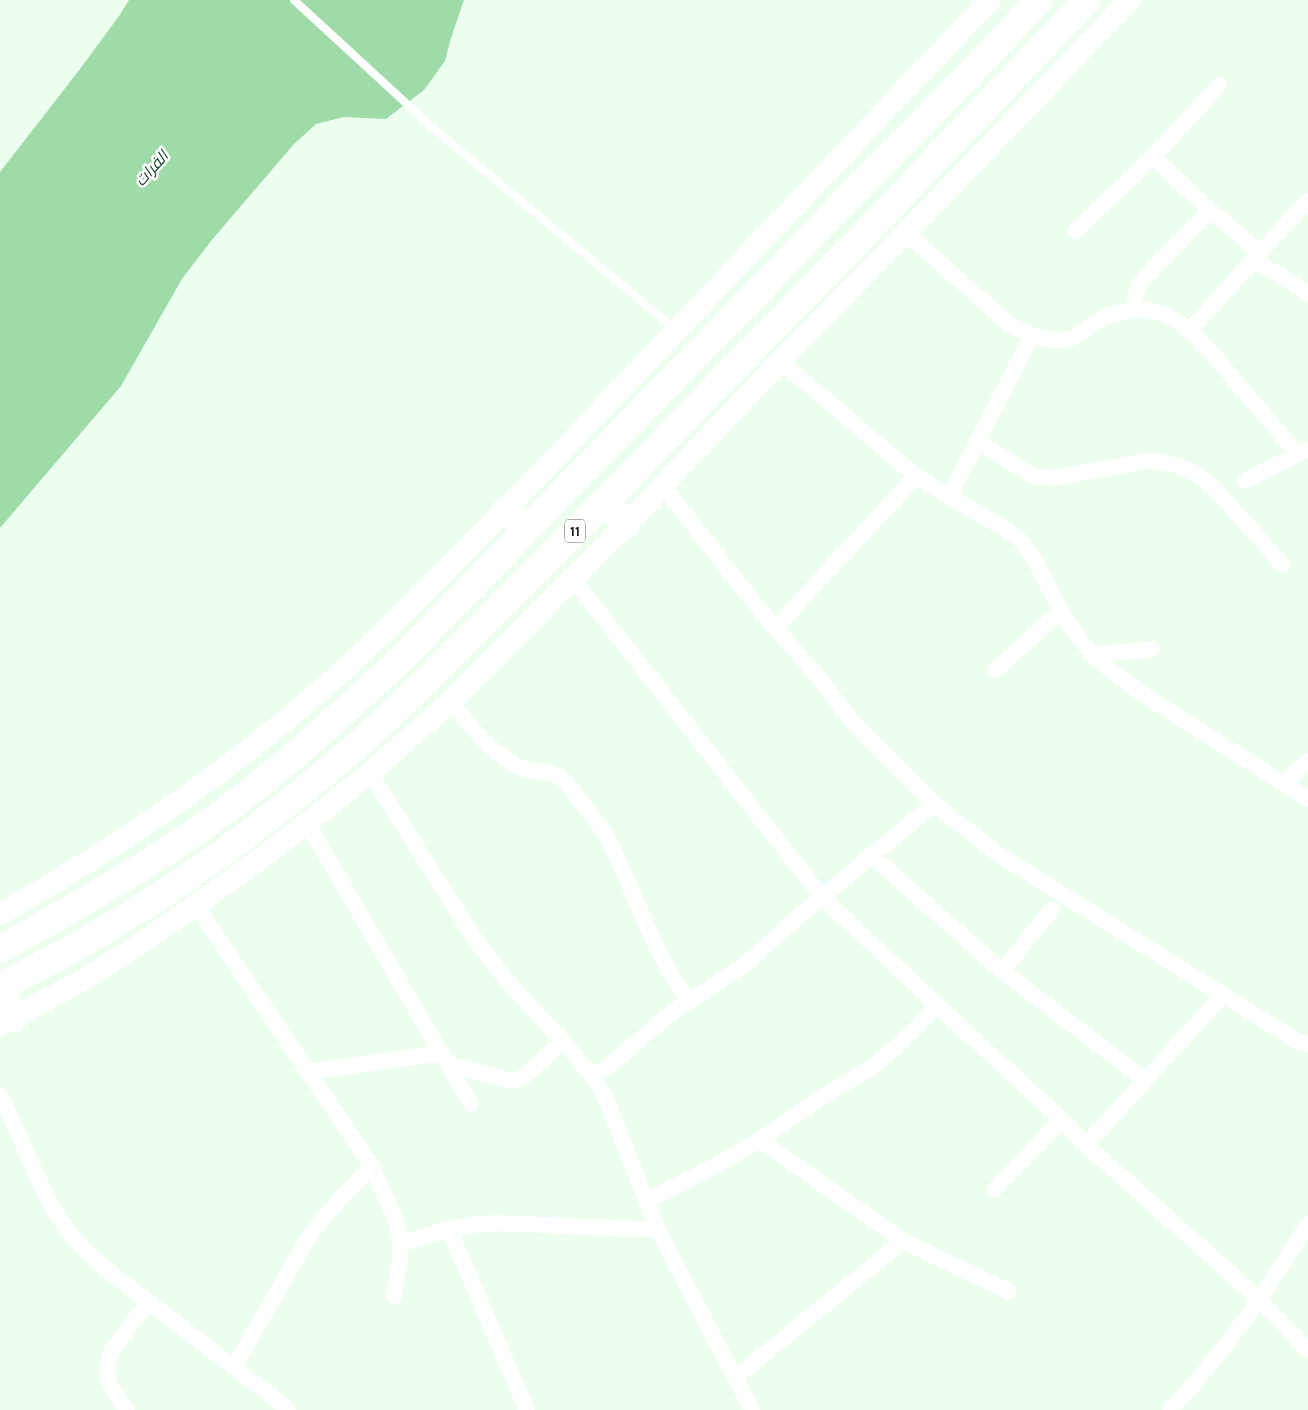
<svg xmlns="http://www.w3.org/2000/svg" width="1308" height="1410" font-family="Karla,Cairo,sans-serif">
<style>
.water{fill:#9fdba9}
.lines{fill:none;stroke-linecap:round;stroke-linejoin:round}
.lane{stroke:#fff;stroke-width:8}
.street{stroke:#fff;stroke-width:16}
.secondary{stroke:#fff;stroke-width:22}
.highway{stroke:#fff;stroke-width:28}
.labels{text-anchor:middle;stroke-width:5;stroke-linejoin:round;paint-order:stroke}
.shield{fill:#fff;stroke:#575f58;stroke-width:1}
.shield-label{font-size:14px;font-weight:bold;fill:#0f1a11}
.water-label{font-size:16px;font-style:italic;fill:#133e1e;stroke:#fff}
</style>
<rect width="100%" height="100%" fill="#ecfeee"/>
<!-- water -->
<path class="water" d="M129,0H464L451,38L445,61L424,90L386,119L344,117L316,124L293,145L211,241L182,279L121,386L0,528V172L80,69L119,16Z"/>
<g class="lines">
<!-- lane -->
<path class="lane" d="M294,0L434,129L675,329"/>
<!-- street -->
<path class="street" d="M1153,157L1210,210L1260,253
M1075,231L1153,157L1219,85
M906,233L1010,325C1026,334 1054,345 1072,338C1081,335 1087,328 1094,323C1112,312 1136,307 1157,312C1186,318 1224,368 1243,390C1262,412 1280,433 1298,454
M1253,260L1288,280L1308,294
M1136,310L1135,296L1140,283L1210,210
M1189,332L1253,260L1308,201
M780,361L916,476L938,490L1002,527L1017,537L1023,543L1033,557L1061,611L1078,637L1093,655L1109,669L1144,695L1308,799
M977,441L1030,474L1038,477L1054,478L1147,461C1176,462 1195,470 1216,490L1282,564
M1245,481L1306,450
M663,486L740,585L775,628L814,672L857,727L921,791L947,814L998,854L1297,1041L1308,1044
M949,497L1032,335
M573,579L822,897L937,1005L1062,1120L1086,1145L1259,1299L1308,1350
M775,628L916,476
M1093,655L1152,649
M995,670L1061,611
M450,702C470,725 491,753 519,767C534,774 552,768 565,781C571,787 576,795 581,802C590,813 601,825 608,839C636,893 652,952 689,1001
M370,773L473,936C488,957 503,977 521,996C550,1029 582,1058 605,1096L658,1230L752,1410
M1283,783L1308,761
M307,823L471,1104
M871,855L1002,971L1145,1080
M196,905L372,1167L395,1218L398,1231L400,1244V1258L394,1296
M1002,971L1052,909
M449,1064L508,1080H517L525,1076L562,1041
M308,1072L442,1053
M593,1077L620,1057L668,1015L738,969L753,958L794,920L935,803
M0,1095C19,1131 32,1170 52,1206C67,1235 91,1257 116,1277L269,1394L288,1410
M760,1140L903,1241L1008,1291
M1086,1145L1223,995
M994,1190L1062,1120
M646,1201L717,1165L760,1140L822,1097L871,1068L897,1046L918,1026L937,1005
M449,1229L527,1410
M400,1244L449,1229L472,1225L496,1223L658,1230
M234,1367L307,1240C325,1213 349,1190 372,1167
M735,1378L903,1241
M127,1410C111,1389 101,1377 112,1350L148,1302
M1170,1410C1194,1385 1216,1358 1237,1330C1263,1296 1285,1260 1308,1224"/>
<!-- secondary -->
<path class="secondary" d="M0,914C120,846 235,768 338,675C375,642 410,606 445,571C509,506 572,441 634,375C753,250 871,125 990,0
M0,1025L76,984L137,946L244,871L307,823L370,773L450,702L627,524L780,361L906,233L1130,0"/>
<!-- highway -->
<path class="highway" d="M604,502L627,524
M506,510L527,529
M0,949C71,910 141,870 207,824C278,774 342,714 405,655L797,251L963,81L1039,0
M0,987L78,946L154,900L227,850L297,796L365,739L429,678L604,502L859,240L1087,0
M0,988L14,1018"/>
</g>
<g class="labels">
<!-- shield labels -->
<rect class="shield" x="565" y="519.5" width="20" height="23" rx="4"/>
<g class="shield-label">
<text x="575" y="536">11</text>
</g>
<!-- water labels -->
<g class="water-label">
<text transform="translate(151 168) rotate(-48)" y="6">الفرات</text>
</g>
</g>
</svg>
